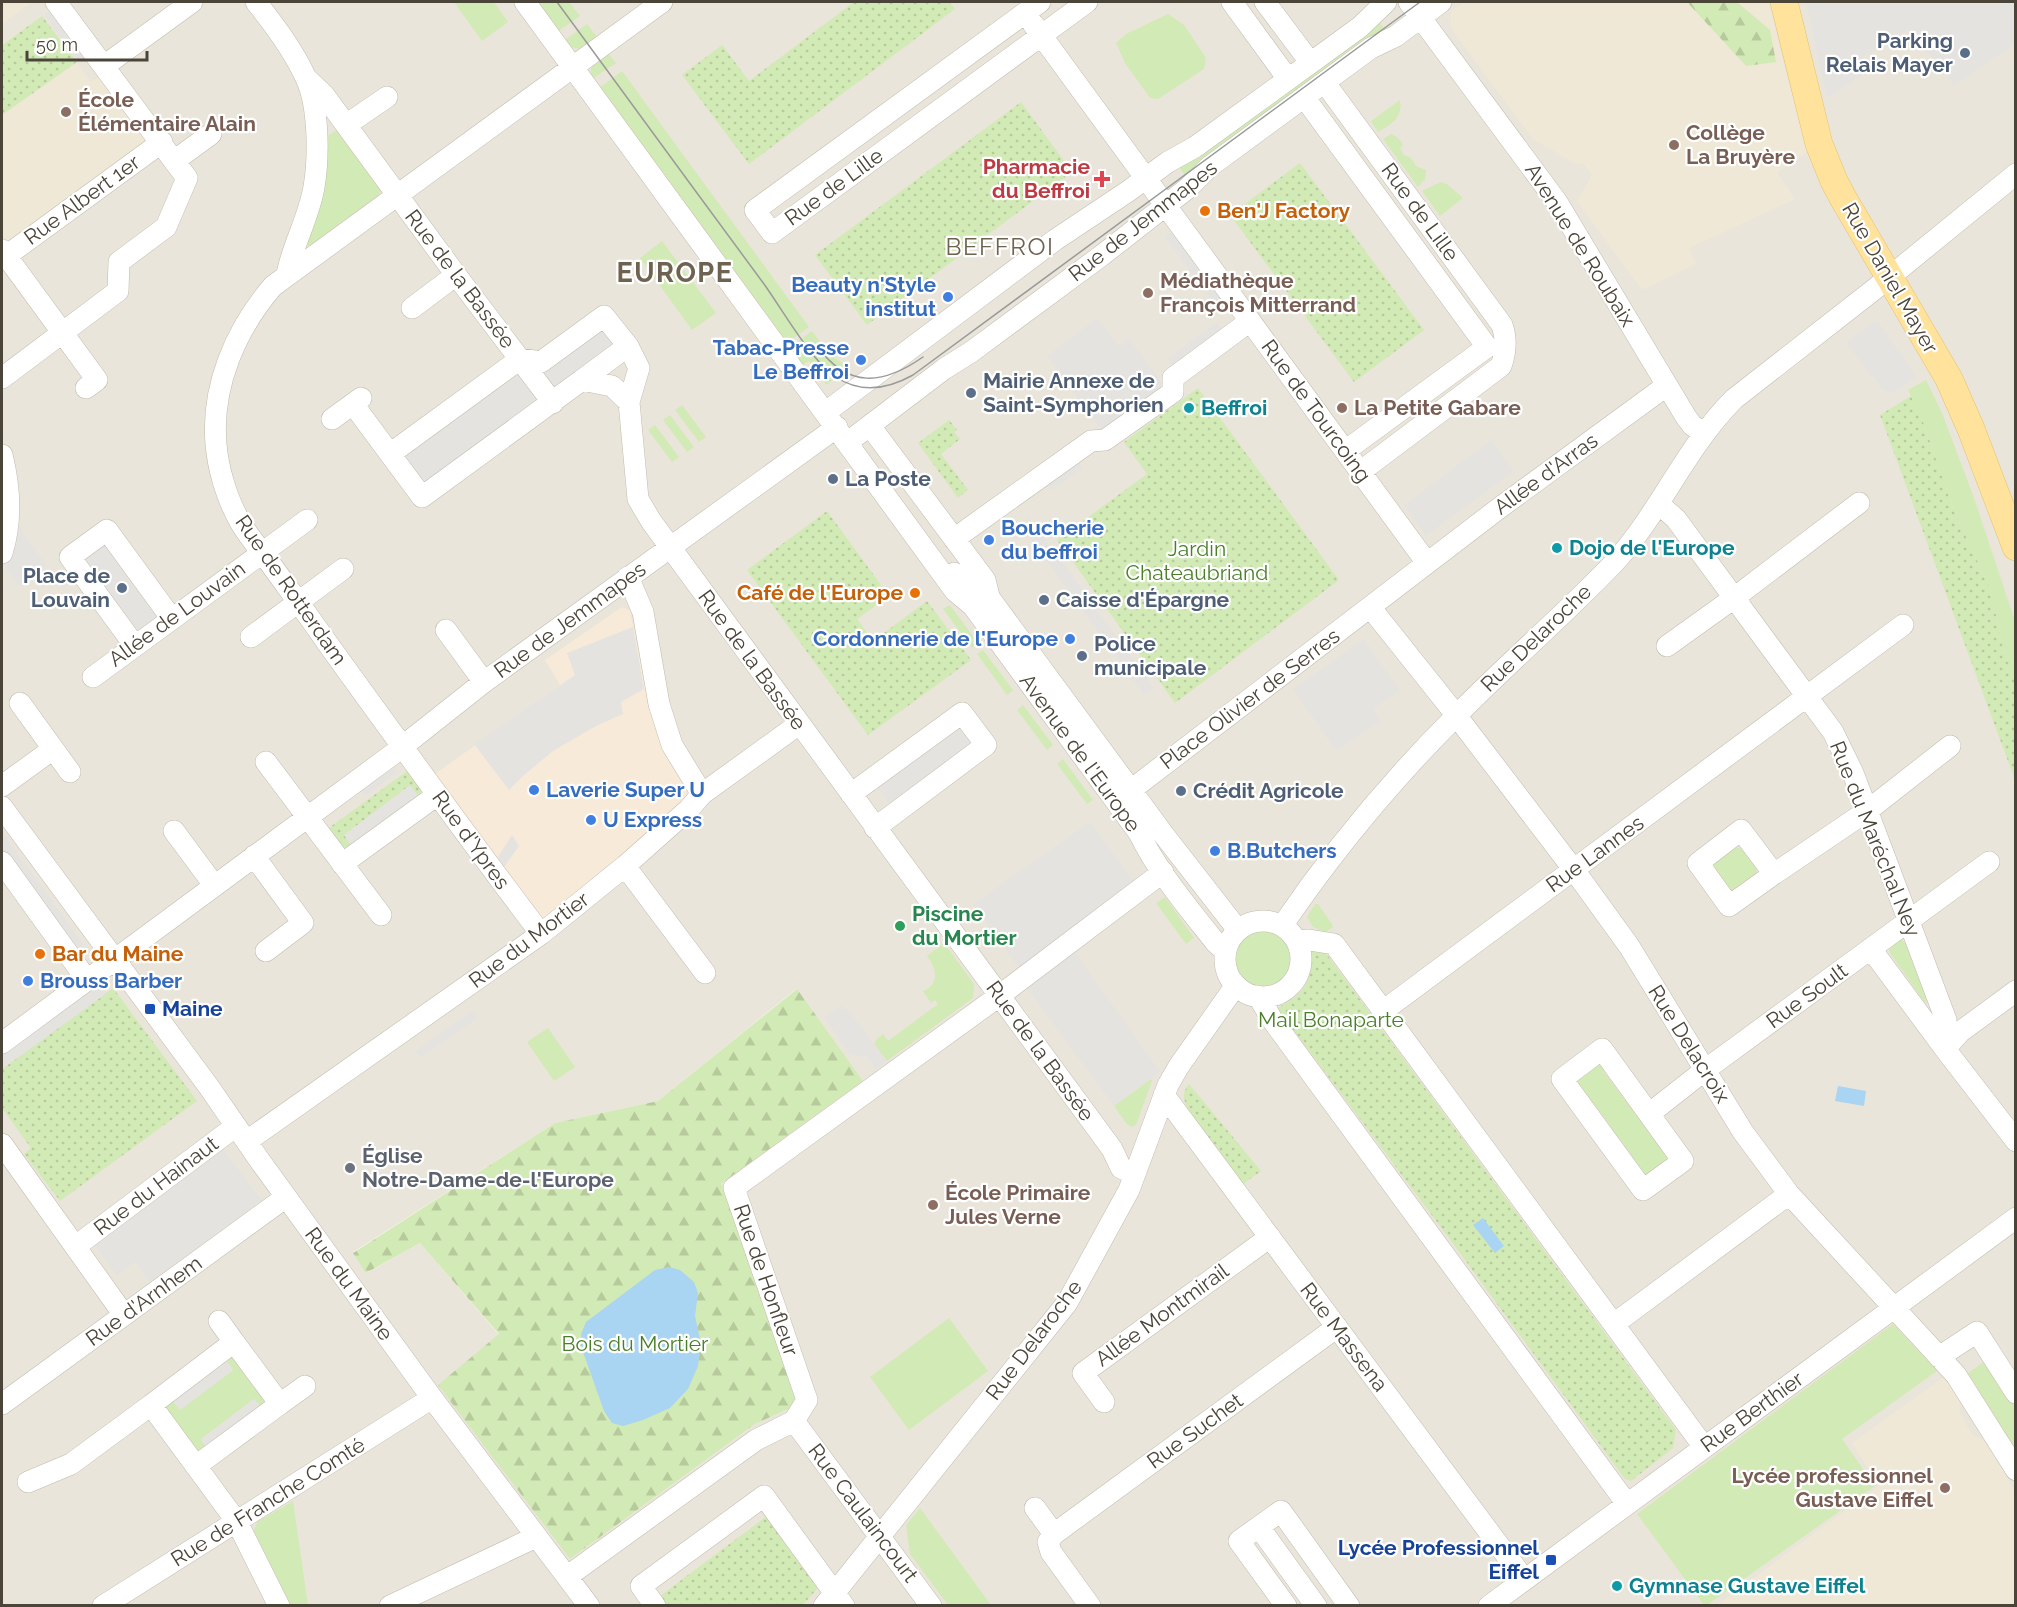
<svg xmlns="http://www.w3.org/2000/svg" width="2017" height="1607" font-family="Raleway,sans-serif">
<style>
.residential{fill:#eae5da;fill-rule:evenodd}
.commercial{fill:#f7ead8}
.education{fill:#efe8d6}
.grass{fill:#d2eab5}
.forest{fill:url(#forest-firs)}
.park{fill:url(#park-dots)}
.parking{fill:#e5e3e0}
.water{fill:#a9d4f2}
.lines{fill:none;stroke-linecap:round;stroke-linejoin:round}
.minor-casing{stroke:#c2bbae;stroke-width:22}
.major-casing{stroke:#e6c16a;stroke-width:28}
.minor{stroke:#fff;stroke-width:21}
.major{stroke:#ffe39c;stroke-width:27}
.tram{stroke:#9a9a9a;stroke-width:1.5}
.service-dot{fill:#5c6f8a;stroke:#fff;stroke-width:2}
.education-dot{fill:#8d6e63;stroke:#fff;stroke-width:2}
.health-dot{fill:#e0444e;stroke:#fff;stroke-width:2}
.food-dot{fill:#e8710a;stroke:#fff;stroke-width:2}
.shop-dot{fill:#3f7fe0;stroke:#fff;stroke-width:2}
.culture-dot{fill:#0f9aa8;stroke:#fff;stroke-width:2}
.leisure-dot{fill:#2e9e5b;stroke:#fff;stroke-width:2}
.transit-dot{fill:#1a4fb4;stroke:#fff;stroke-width:2}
.worship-dot{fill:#6b7280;stroke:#fff;stroke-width:2}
.labels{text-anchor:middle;stroke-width:4.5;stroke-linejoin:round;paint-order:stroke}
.service-label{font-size:21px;font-weight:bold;fill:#4e5e75;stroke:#fff;text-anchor:start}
.education-label{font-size:21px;font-weight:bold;fill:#785e54;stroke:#fff;text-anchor:start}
.health-label{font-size:21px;font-weight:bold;fill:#be3a42;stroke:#fff;text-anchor:end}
.street-label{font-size:21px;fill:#4b4439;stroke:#fff}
.food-label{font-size:21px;font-weight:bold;fill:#c56008;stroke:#fff;text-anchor:start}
.shop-label{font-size:21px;font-weight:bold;fill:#366cbe;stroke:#fff;text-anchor:start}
.culture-label{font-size:21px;font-weight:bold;fill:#0d838f;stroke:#fff;text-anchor:start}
.park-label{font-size:21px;fill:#4a7f2a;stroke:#fff}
.leisure-label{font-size:21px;font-weight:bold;fill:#27864d;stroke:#fff;text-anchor:start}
.transit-label{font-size:21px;font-weight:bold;fill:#164399;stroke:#fff;text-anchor:start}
.worship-label{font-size:21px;font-weight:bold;fill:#5b616d;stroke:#fff;text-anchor:start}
.quarter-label{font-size:24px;letter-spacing:1.5px;fill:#6e6250;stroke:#fff}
.district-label{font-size:27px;font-weight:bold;letter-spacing:1.5px;fill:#6e6250;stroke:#fff}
</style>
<defs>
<pattern id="forest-firs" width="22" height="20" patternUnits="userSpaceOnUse" patternTransform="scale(1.5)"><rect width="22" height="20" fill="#d2eab5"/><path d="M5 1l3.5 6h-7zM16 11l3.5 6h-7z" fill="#b6ca9c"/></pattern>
<pattern id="park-dots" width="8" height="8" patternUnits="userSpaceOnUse" patternTransform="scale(1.5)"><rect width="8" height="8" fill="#d2eab5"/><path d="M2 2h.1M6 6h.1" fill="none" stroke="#b6ca9c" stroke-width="1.8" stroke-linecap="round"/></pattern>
</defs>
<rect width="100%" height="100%" fill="#f6f3ec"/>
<!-- residential -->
<path class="residential" d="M2,2H2015V1605H2ZM796,989L863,1081L721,1184L793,1407L755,1424L570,1559L499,1335L420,1243L367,1273L353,1252L555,1123L658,1101Z"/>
<!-- commercial -->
<path class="commercial" d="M622,607L630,611L653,721L688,783L687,801L562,908L541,921L435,774L560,685L545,660Z"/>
<!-- education -->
<path class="education" d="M2,2H32L2,24Z
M1465,2H1768L1807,152L1777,173L1795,199L1689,248L1696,264L1642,290L1577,201L1592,175L1583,163L1576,164L1532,138L1451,28V11Z
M42,16L91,82L103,75L152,141L7,243L2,235V44Z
M1944,1377L1959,1397L1960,1414L1973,1436L1984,1440L2015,1491V1605L1715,1606L1879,1486L1852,1443Z"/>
<!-- grass -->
<path class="grass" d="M454,2H494L508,22L482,41Z
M535,2H569L580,16L557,32Z
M1168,14L1184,25L1206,58L1204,69L1158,99L1150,98L1125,63L1116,43L1126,34Z
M1374,15L1388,34L1189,181L1176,163Z
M587,24L597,37L580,49L570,47L565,40Z
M607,52L616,63L592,79C587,65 597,60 607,52Z
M622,71L809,327L787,343L599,88Z
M1400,100C1403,118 1392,124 1378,132L1371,121Z
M338,129L381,190L375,202L314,246L307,245L305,237L326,137Z
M1391,134L1397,137L1403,144L1400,148L1404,155L1411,158L1416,166L1426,170L1425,179L1418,187L1383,139Z
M1441,182L1447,184L1463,198L1440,216L1422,191Z
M662,241L716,313L692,330L640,258Z
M812,331L828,353L849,368L826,385L809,361L802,365L790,347Z
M1926,380L1942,413L1974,498L2015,621V677L2005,655L1990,589L1954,511L1922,419L1908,390Z
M682,405L706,437L699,442L675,410Z
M670,415L694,447L687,452L663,420Z
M655,425L679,457L672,462L648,430Z
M950,605L978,643L972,648L943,609Z
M983,650L1013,690L1007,695L977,654Z
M1023,705L1053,745L1047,750L1017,710Z
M1063,759L1093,800L1087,804L1057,764Z
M1736,847L1742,849L1757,868L1756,875L1735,891L1728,890L1714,871V864Z
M1165,897L1194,938L1186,944L1156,903Z
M1315,904H1318L1332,924L1333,927L1325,932L1313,927L1307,917Z
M1235 959a28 28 0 1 1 56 0a28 28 0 1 1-56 0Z
M1899,940H1902L1906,944L1927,1000L1925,1003L1890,953L1889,949Z
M944,943L974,984L973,998L887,1061L874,1044L877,1039L883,1034L888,1041L938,1004L935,1000L931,1003L923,991C940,984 937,969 927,956Z
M548,1028L575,1067L554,1081L527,1042Z
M1598,1063L1605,1064L1608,1069L1604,1072L1625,1100L1629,1097L1657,1136L1654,1139L1666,1156L1672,1155L1647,1179L1628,1159L1632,1156L1619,1138L1614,1140L1605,1127L1609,1124L1575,1079Z
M1151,1079L1152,1081L1136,1125L1131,1127L1126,1123L1114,1106Z
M949,1318L988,1371L909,1430L870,1377Z
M1893,1324L1937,1371L1842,1439L1875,1486L1707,1605H1704L1637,1514Z
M229,1357L237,1359L266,1399V1405L262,1409L254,1399L201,1439L208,1450L196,1453L165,1406L172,1400L180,1410L233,1370L226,1360Z
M1987,1360L2015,1407V1449L1968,1373Z
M293,1501L308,1605H287L253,1534L257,1522Z
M920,1508L991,1605H948L910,1554L906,1525Z"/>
<!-- forest -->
<path class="forest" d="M1687,2H1737L1770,30L1776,62L1746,66Z
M797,989L863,1081L721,1184L729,1195L797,1399L793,1407L755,1424L570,1559L438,1385L499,1334L420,1243L366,1273L353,1253L555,1123L658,1101Z"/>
<!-- park -->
<path class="park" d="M854,2H949L955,9L749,164L682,75L722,45L749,81Z
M42,16L77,62L2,115V45Z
M1021,102L1072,172L867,325L815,255Z
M1300,163L1424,330L1354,382L1230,215Z
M1198,388L1339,580L1175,703L1057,540L1147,474L1124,442Z
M1911,396L1922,419L1954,511L1990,589L2005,655L2015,677V780L1880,415Z
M949,420L957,430L954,432L960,439L941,454L968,490L958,498L918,443Z
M827,511L889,596L857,619L873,641L927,601L971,660L868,735L747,570Z
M410,769L420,785L421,792L418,796L410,786L344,835L351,845L343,848L334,843L326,830Z
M1312,948L1323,949L1676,1430L1673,1448L1631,1481L1625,1479L1454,1245L1280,1012L1275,1011C1280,1005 1285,1004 1291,1000C1310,987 1312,970 1312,948Z
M113,988L197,1101L60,1201L24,1154L31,1148L2,1108V1069Z
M1189,1084L1261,1171L1243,1184L1188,1111C1184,1100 1181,1093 1189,1084Z
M771,1513L822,1583L803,1605L661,1606L656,1599Z"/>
<!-- parking -->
<path class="parking" d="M1806,2H2015V44L1954,85L1908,29L1855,62L1862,76L1827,98Z
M56,11L92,58L78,61L44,14Z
M1174,230L1229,306L1220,312L1165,237Z
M1098,318L1119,346L1129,338L1167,390L1106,436L1047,356Z
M1217,322L1224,332L1175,368L1168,358Z
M1873,322H1878L1917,377L1894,393L1883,390L1846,343Z
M604,330L615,341L612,347L558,387L553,388L544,375L546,371L601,331Z
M518,376L522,379L536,399L535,408L422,485L403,460L405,454L511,377Z
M1491,440L1514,471L1426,536L1404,505Z
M1076,458L1083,468L1051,490L1044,481Z
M1029,517L1154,688L1144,695L1020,524Z
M19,527L47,565L19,586L6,569Z
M105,541L162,619L139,635L83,557Z
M633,627L644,689L621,702L623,714L596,726L553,751L523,776L509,790L474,744L575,675L567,653Z
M1364,639L1400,691L1373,709L1381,721L1336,751L1293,689Z
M956,727L968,730L971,740L969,746L890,805L876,785Z
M394,768L397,773L365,796L361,791Z
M410,785L418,796L351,845L344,835Z
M1090,822L1135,883L1064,936L1160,1072L1114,1106L1025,986L1020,969L973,904Z
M2,832L85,946L76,953L2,851Z
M512,835L519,846L504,867L498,857Z
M97,979L107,993L2,1069V1050Z
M841,1005L844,1010L847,1008L887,1061L876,1069L866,1056L850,1055L824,1017Z
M473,1010L478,1018L420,1058L415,1051Z
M223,1148L262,1200L150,1282L135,1262L117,1276L93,1244Z
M226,1360L233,1370L180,1410L172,1400Z
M254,1399L262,1409L208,1450L201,1440Z"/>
<!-- water -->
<path class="water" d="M1838,1086L1866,1091L1864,1106L1835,1101Z
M1483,1218L1504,1246L1495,1253L1473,1225Z
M669,1267L680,1270L694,1282L698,1293L695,1316L701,1344L698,1366L688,1389L670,1408L643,1420L623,1426L612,1423L604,1411L582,1349L581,1334L586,1322L655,1270Z"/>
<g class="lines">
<!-- minor casing -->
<g class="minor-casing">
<path id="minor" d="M56,2L174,161
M256,2C275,26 293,50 306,78C319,106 319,157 314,187C309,217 293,244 287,274
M525,2L955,591L973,606L1139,833C1157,871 1190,910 1216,943L1226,952
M1040,2L755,210L772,233L1087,2
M1232,2L1288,79
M1265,2L1310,62
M1409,2L1557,202L1686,417L1692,425L1703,433
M1033,24L1427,563
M104,66L192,2
M307,79L324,95L456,275L553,403
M1325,83L1502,325C1507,339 1506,352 1501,366L1360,472
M1304,97L1487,347L1345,451
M346,125L387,97
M2,250L97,380L86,388
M6,256L162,142
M412,308L456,275
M628,346L639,368L629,402
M2,378L118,291L119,262L166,227L187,178L174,161L211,134
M582,380L628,346L604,316L541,362L520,359L390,454L422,497L582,380L612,386L629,402L638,499L651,521L1112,1149L1121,1168L1135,1174
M353,404L390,454
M826,412L1055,240L1127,192L1168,162L1195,147L1360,27L1386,2
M332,419L361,398
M870,426L985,580L990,600
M848,442L944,369L971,352L1101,256L1188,188L1209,167L1371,48L1396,36L1441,2
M2,455C10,487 12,521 2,553
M1659,504L1676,519L1833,732L1853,773L1946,1020L1945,1049L2016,1141
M954,539L1091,441L1105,440L1173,392V378L1250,321
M954,573L991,600L1164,835L1238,930
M628,577L643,612L659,704L672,745L702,794
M1370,607L1449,706L1574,870L1629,946L1743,1132L1789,1194L1956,1375L2016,1470
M446,630L484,682
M251,637L343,569
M135,646L70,557L107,530L172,619
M1667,646L1734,598L1859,503
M93,677L307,520
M20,703L70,772
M266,762L381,915
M2,786L53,749
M1131,790L1498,509L1666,386
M851,794L962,713L986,745L875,828
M2,807L209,1087L260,1161L432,1398L589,1606
M174,831L214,885
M254,856L303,923L266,951
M2,862L87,980
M342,864L437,795
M625,866L705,973
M1774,874L1729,906L1698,863L1741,830L1774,874L1867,811L1950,746
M1225 959a38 38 0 1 1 76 0a38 38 0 1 1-76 0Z
M1282,926C1333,851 1392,780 1456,716C1507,664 1563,616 1613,564C1660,513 1685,448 1734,399L1876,288L2016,174
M541,934C468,838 398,741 328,644C308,615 287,587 267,559C257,546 245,532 238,518C226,496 218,468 216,444C211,386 236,329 273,286L662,2
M1297,941L1309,940L1334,944L1704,1447
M1871,949L1945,1049L1960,1032L2016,991
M1258,996L1273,1021L1627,1504
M1383,1011L1903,625
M2,1043L393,754L484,682L837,427
M1602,1049L1683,1161L1643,1190L1562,1079Z
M1164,1095L1524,1579
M1649,1114L1705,1070L1989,862
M247,1141L541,934L625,866L689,809L702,794L799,724
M2,1144L124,1315
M76,1246L236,1126
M219,1321L234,1342
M1614,1324L1789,1194
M1939,1357L1977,1332L2016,1393
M1104,1402L1083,1373L1270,1237
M2,1404L286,1197
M280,1404L305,1386
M794,1421L931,1606
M196,1466L280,1404L234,1342L151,1405L237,1522L279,1606
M28,1482L71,1464L151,1405
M1035,1508L1054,1534L1048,1542L1051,1552L1090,1606
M1259,1527L1316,1606
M1054,1534L1337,1327
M568,1576L756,1440L794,1421L807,1400L734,1188L999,996L1163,872
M103,1606L432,1398
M390,1606L536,1537
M655,1606L641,1586L764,1496L844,1606
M824,1606L1067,1303L1129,1190L1168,1085L1179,1066L1236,985
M1286,1606L1239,1541L1281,1511L1349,1606
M1489,1606L2016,1218"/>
</g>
<!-- major casing -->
<g class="major-casing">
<path id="major" d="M1784,2L1819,144L1834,181L1843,198L1949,379L1971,429L2016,547"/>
</g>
<!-- minor -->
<use href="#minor" class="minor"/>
<!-- major -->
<use href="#major" class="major"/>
<!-- tram -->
<path class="tram" d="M557,2C625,96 695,190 764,284C782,309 811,361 836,377C861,394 888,389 913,375L1420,2
M817,346C848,389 883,385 923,357"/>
</g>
<!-- markers -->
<g class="service-dot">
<circle cx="1965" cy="53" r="6"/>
<circle cx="971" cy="393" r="6"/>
<circle cx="833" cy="479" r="6"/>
<circle cx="122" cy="588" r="6"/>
<circle cx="1044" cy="600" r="6"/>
<circle cx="1082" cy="656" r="6"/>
<circle cx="1181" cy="791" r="6"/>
</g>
<g class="education-dot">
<circle cx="66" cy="112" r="6"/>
<circle cx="1674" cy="145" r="6"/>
<circle cx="1148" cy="293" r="6"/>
<circle cx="1342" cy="408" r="6"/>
<circle cx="933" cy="1205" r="6"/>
<circle cx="1945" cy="1488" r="6"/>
</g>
<path class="health-dot" d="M1099 170h6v6h6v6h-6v6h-6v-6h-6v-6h6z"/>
<g class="food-dot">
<circle cx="1205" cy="211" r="6"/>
<circle cx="915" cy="593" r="6"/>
<circle cx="40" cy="954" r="6"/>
</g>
<g class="shop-dot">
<circle cx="948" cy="297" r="6"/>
<circle cx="861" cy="360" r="6"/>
<circle cx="989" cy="540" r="6"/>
<circle cx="1070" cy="639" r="6"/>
<circle cx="534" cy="790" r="6"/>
<circle cx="591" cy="820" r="6"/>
<circle cx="1215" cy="851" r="6"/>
<circle cx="28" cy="981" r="6"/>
</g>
<g class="culture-dot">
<circle cx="1189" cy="408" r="6"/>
<circle cx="1557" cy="548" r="6"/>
<circle cx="1617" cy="1586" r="6"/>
</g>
<circle class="leisure-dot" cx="900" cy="926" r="6"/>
<g class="transit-dot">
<rect x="144" y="1003" width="12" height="12" rx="3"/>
<rect x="1545" y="1554" width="12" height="12" rx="3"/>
</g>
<circle class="worship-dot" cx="350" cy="1168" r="6"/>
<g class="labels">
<!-- service labels -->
<g class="service-label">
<text x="1953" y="48" text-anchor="end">Parking<tspan x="1953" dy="24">Relais Mayer</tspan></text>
<text x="983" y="388">Mairie Annexe de<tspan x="983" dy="24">Saint-Symphorien</tspan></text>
<text x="845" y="486">La Poste</text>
<text x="110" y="583" text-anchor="end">Place de<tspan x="110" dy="24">Louvain</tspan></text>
<text x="1056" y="607">Caisse d'Épargne</text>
<text x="1094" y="651">Police<tspan x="1094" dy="24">municipale</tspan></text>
<text x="1193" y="798">Crédit Agricole</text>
</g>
<!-- education labels -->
<g class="education-label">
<text x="78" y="107">École<tspan x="78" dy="24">Élémentaire Alain</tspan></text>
<text x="1686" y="140">Collège<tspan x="1686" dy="24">La Bruyère</tspan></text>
<text x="1160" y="288">Médiathèque<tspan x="1160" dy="24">François Mitterrand</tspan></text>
<text x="1354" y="415">La Petite Gabare</text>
<text x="945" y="1200">École Primaire<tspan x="945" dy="24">Jules Verne</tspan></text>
<text x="1933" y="1483" text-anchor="end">Lycée professionnel<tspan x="1933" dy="24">Gustave Eiffel</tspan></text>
</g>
<!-- health labels -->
<g class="health-label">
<text x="1090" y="174">Pharmacie<tspan x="1090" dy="24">du Beffroi</tspan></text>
</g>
<!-- street labels -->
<g class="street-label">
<text transform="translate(834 187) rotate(-36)" y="7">Rue de Lille</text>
<text transform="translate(82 200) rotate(-36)" y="7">Rue Albert 1er</text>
<text transform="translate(1420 212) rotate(54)" y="7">Rue de Lille</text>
<text transform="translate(1143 221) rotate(-38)" y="7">Rue de Jemmapes</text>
<text transform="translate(1580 245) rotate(58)" y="7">Avenue de Roubaix</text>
<text transform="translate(1890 278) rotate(60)" y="7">Rue Daniel Mayer</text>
<text transform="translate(460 279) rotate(53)" y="7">Rue de la Bassée</text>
<text transform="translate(1316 411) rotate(54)" y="7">Rue de Tourcoing</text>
<text transform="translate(1546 474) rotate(-36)" y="7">Allée d'Arras</text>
<text transform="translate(291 590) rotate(55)" y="7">Rue de Rotterdam</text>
<text transform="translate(177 614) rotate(-36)" y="7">Allée de Louvain</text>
<text transform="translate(570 620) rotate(-36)" y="7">Rue de Jemmapes</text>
<text transform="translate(1536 638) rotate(-44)" y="7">Rue Delaroche</text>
<text transform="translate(752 660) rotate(54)" y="7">Rue de la Bassée</text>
<text transform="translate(1250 699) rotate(-37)" y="7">Place Olivier de Serres</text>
<text transform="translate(1080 753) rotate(54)" y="7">Avenue de l'Europe</text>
<text transform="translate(1875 839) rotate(68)" y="7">Rue du Maréchal Ney</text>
<text transform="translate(471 840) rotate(54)" y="7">Rue d'Ypres</text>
<text transform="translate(1595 854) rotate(-36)" y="7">Rue Lannes</text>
<text transform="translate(529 940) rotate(-37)" y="7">Rue du Mortier</text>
<text transform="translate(1807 996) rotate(-36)" y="7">Rue Soult</text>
<text transform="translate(1689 1044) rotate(58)" y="7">Rue Delacroix</text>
<text transform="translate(1040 1051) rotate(54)" y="7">Rue de la Bassée</text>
<text transform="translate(156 1186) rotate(-37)" y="7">Rue du Hainaut</text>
<text transform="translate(766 1280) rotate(71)" y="7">Rue de Honfleur</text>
<text transform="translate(349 1284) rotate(54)" y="7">Rue du Maine</text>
<text transform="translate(144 1301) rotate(-36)" y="7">Rue d'Arnhem</text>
<text transform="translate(1162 1315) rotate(-36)" y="7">Allée Montmirail</text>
<text transform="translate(1344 1337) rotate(53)" y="7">Rue Massena</text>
<text transform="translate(1034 1340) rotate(-53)" y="7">Rue Delaroche</text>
<text transform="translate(1752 1412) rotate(-36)" y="7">Rue Berthier</text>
<text transform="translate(1195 1431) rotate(-36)" y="7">Rue Suchet</text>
<text transform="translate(268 1502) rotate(-32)" y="7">Rue de Franche Comté</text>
<text transform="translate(863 1513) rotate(53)" y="7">Rue Caulaincourt</text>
</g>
<!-- food labels -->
<g class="food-label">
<text x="1217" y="218">Ben'J Factory</text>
<text x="903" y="600" text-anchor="end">Café de l'Europe</text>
<text x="52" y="961">Bar du Maine</text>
</g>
<!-- shop labels -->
<g class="shop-label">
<text x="936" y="292" text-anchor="end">Beauty n'Style<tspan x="936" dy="24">institut</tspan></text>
<text x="849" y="355" text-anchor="end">Tabac-Presse<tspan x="849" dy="24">Le Beffroi</tspan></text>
<text x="1001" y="535">Boucherie<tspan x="1001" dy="24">du beffroi</tspan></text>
<text x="1058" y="646" text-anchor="end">Cordonnerie de l'Europe</text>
<text x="546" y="797">Laverie Super U</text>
<text x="603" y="827">U Express</text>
<text x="1227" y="858">B.Butchers</text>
<text x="40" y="988">Brouss Barber</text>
</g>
<!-- culture labels -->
<g class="culture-label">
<text x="1201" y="415">Beffroi</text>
<text x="1569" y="555">Dojo de l'Europe</text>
<text x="1629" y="1593">Gymnase Gustave Eiffel</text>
</g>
<!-- park labels -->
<g class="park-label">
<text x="1197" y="556">Jardin<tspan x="1197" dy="24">Chateaubriand</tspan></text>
<text x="1331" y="1027">Mail Bonaparte</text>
<text x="635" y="1351">Bois du Mortier</text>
</g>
<!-- leisure labels -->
<g class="leisure-label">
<text x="912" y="921">Piscine<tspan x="912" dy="24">du Mortier</tspan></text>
</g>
<!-- transit labels -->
<g class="transit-label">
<text x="162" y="1016">Maine</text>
<text x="1539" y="1555" text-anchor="end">Lycée Professionnel<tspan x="1539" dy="24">Eiffel</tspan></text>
</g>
<!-- worship labels -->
<g class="worship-label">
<text x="362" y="1163">Église<tspan x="362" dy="24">Notre-Dame-de-l'Europe</tspan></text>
</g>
<!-- quarter labels -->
<g class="quarter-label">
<text x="1000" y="255">BEFFROI</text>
</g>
<!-- district labels -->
<g class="district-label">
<text x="675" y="282">EUROPE</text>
</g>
</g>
<!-- border -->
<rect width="2017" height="1607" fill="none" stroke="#4b4439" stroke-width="6"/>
<!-- scale -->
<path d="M27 51v9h120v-9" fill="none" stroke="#4b4439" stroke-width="3"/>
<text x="36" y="51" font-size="18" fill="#4b4439" stroke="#ffffff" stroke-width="4.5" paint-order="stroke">50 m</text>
</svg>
